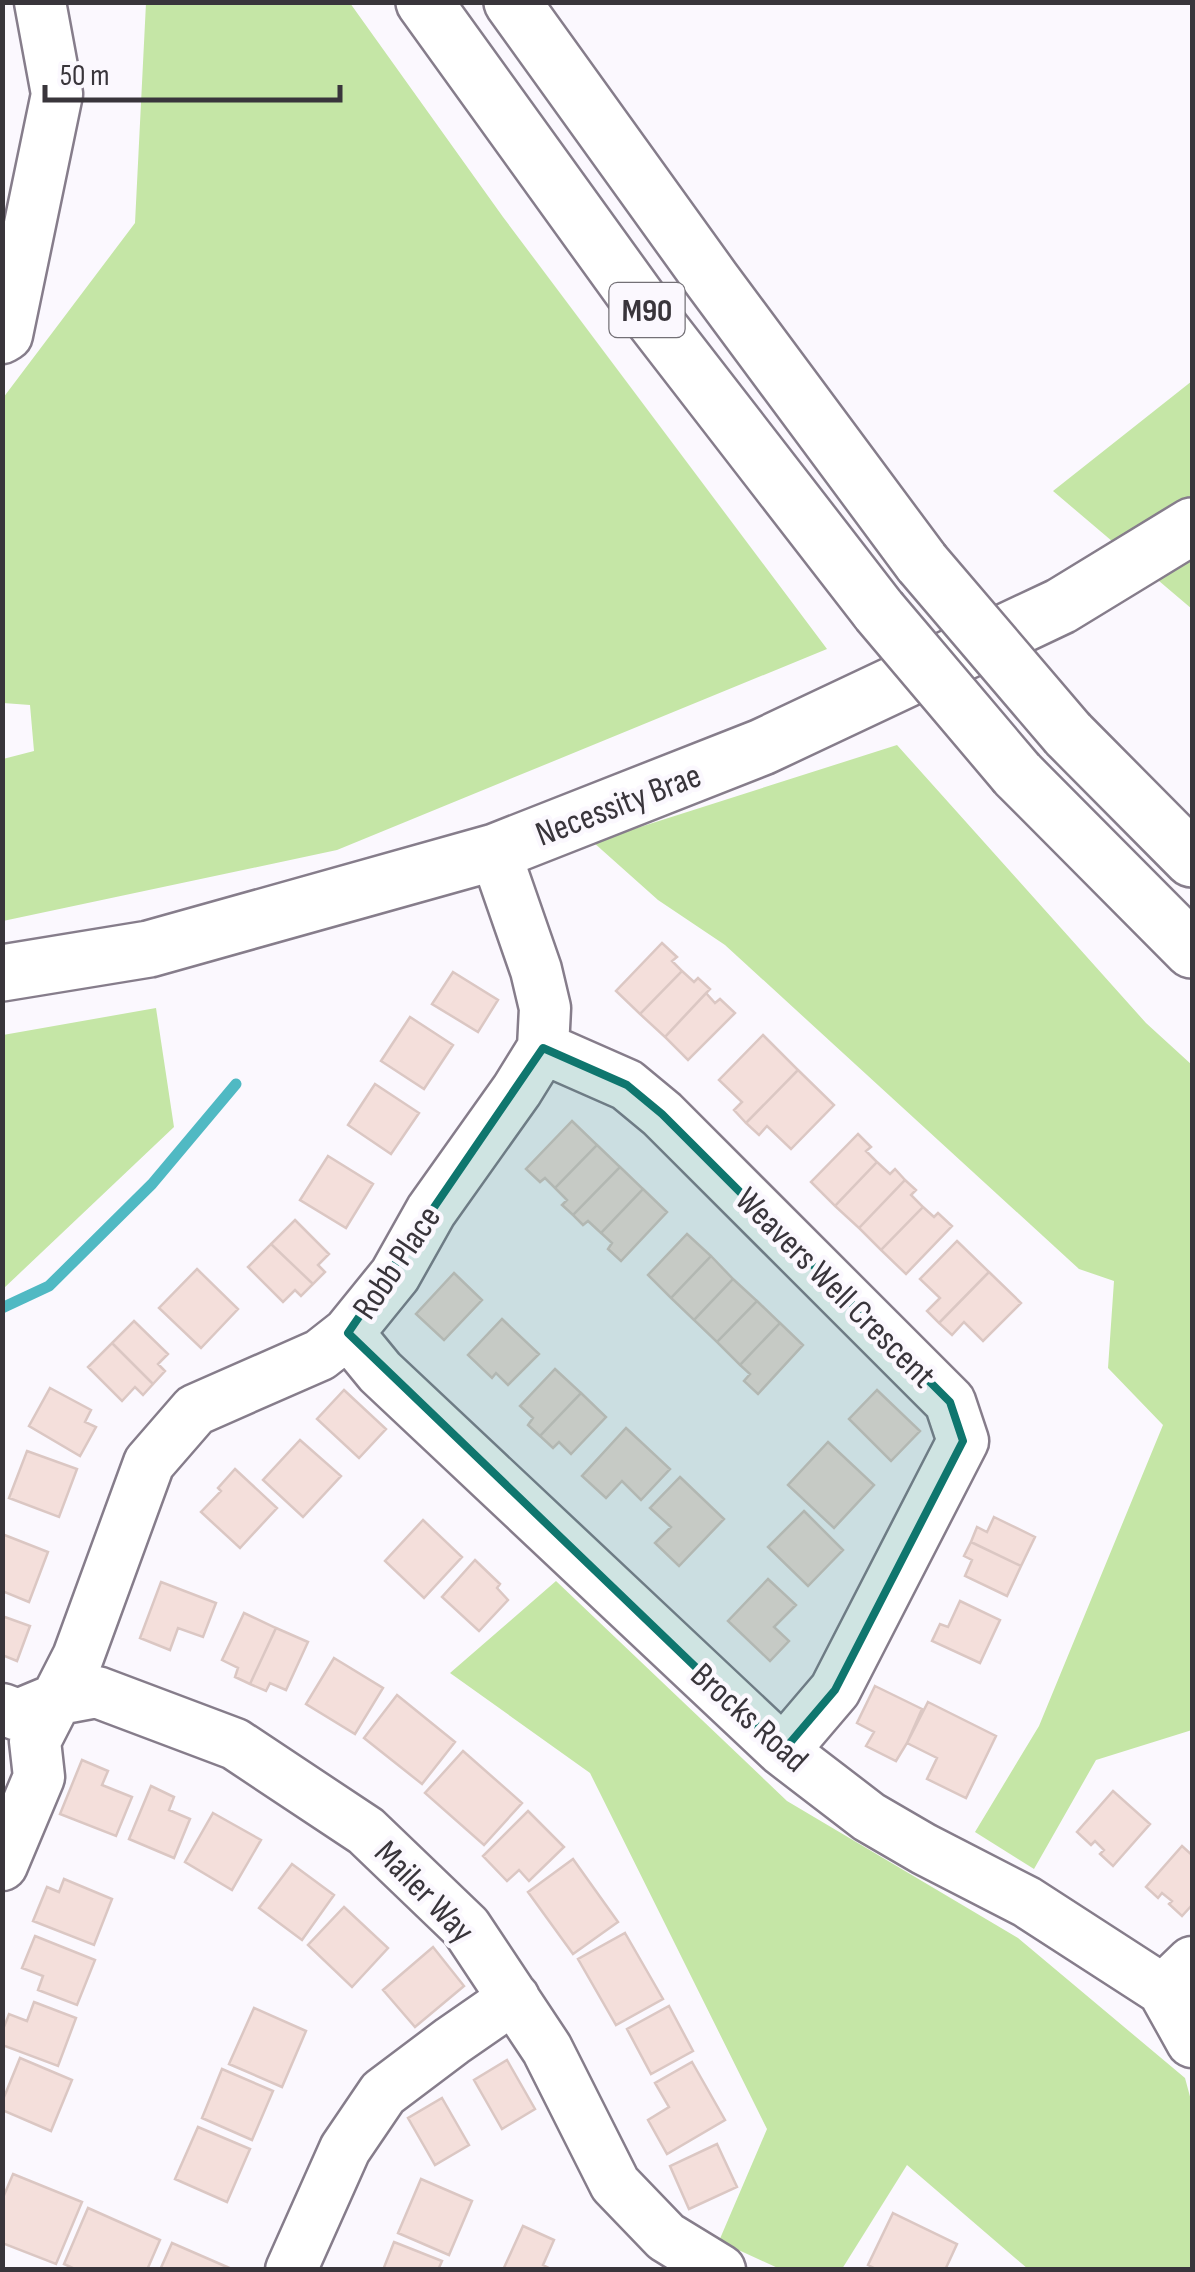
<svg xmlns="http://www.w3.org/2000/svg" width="1195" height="2272" font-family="'Sofia Sans Condensed',sans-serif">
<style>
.green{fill:#c5e6a6}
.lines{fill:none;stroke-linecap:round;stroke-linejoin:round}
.stream{stroke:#50b9c3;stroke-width:11}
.building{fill:#f4dfdb;stroke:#dbc7c3;stroke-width:2.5}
.minor-casing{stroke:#867d8b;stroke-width:55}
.major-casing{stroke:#867d8b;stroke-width:60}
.highway-casing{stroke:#867d8b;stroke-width:60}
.minor{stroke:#fff;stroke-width:50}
.major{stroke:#fff;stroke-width:55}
.highway{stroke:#fff;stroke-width:55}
.highway-bridge-casing{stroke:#867d8b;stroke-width:60;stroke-linecap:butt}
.highway-bridge{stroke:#fff;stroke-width:55}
.marked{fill:#0f766e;fill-opacity:0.2;stroke:#0f766e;stroke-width:8;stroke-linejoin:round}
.labels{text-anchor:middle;stroke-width:9;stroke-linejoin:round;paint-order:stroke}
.shield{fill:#fbf8fe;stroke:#737076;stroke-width:2.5}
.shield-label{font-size:32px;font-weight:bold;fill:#39353b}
.street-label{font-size:35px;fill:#39353b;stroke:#fbf8fe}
</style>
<rect width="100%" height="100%" fill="#fbf8fe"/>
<!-- green -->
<path class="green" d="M146,3H350L503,217L827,649L337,850L3,921V759L34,751L30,705L3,703V398L135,223Z
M1192,381V609L1053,491Z
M897,745L1146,1023L1192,1065V1730L1096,1760L1034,1869L975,1832L1039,1726L1163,1425L1108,1368L1114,1281L1079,1269L725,945L658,900L593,842Z
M156,1008L174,1127L3,1289V1035Z
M556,1581L787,1801L1018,1938L1185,2078L1192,2104V2269H1028L907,2165L842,2269H780L719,2241L767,2129L590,1773L450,1673Z"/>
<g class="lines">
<!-- stream -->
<path class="stream" d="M2,1308L49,1286L152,1184L236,1084"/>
</g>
<!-- building -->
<path class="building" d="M662,943L677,957L672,961L682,971L640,1014L616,991Z
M682,971L694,982L698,978L710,989L665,1037L640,1014Z
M453,972L498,1000L478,1032L432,1004Z
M706,993L715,1003L720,999L735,1013L688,1060L665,1037Z
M410,1017L453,1045L424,1089L381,1061Z
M763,1035L798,1070L746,1123L734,1110L742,1102L719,1080Z
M798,1070L834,1105L791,1149L767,1126L759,1135L746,1123Z
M375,1084L419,1113L391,1154L348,1125Z
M572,1121L597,1145L555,1188L545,1178L540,1182L526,1169Z
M858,1134L871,1147L866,1151L877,1162L835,1206L811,1182Z
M597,1145L620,1167L573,1215L562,1205L567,1200L555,1188Z
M328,1156L373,1184L346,1228L300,1200Z
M877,1162L890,1174L895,1169L905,1180L859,1228L835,1206Z
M620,1167L643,1189L601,1233L588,1221L583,1225L573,1215Z
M905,1180L916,1190L911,1195L923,1207L881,1250L859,1228Z
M643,1189L667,1212L621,1261L608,1249L612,1243L601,1233Z
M923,1207L934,1217L938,1213L952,1226L906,1274L881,1250Z
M295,1220L329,1254L318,1265L325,1272L313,1284L271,1244Z
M687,1234L711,1256L671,1298L648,1275Z
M957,1241L989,1272L939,1323L927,1311L940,1298L920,1279Z
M271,1244L313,1284L301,1296L295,1290L283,1302L248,1267Z
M711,1256L733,1279L694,1320L671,1298Z
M197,1269L238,1309L201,1348L159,1308Z
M989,1272L1021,1303L983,1341L964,1322L952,1335L939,1323Z
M454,1273L482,1300L444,1340L416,1314Z
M733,1279L757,1301L717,1342L694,1320Z
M757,1301L780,1323L740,1365L717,1342Z
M502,1319L539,1354L508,1385L496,1373L492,1378L468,1355Z
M134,1321L168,1354L158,1364L165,1371L153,1384L112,1343Z
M780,1323L803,1345L758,1394L744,1381L750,1374L740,1365Z
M112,1343L153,1384L143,1395L135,1387L122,1401L88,1367Z
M555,1369L581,1393L540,1436L528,1425L533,1418L520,1406Z
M50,1388L91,1410L85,1422L96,1427L80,1456L29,1426Z
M344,1390L386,1429L359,1458L317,1419Z
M877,1390L920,1431L891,1461L849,1419Z
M581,1393L606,1417L571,1454L559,1442L553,1448L540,1436Z
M626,1428L670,1469L641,1500L622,1481L606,1498L582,1476Z
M300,1440L341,1476L303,1517L263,1480Z
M828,1442L874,1485L834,1528L788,1485Z
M27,1451L77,1469L59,1517L9,1498Z
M235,1469L277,1508L240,1548L201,1512L221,1491L218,1488Z
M680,1477L724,1519L679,1566L655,1543L671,1527L650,1508Z
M804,1511L843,1550L808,1586L768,1547Z
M994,1517L1035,1537L1021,1566L971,1542L977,1527L987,1532Z
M423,1520L462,1557L424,1598L385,1561Z
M2,1534L48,1552L29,1602L2,1591Z
M971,1542L1021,1566L1007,1596L965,1576L972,1560L964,1556Z
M475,1560L500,1584L497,1588L508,1600L479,1631L442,1597Z
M768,1579L796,1605L774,1627L789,1641L770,1661L728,1621Z
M161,1582L216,1603L203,1637L178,1628L170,1650L140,1638Z
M960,1601L1000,1620L980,1663L932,1641L940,1624L948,1627Z
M244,1613L276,1628L250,1684L235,1677L238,1668L222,1660Z
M2,1616L30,1626L17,1661L2,1655Z
M276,1628L308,1642L286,1690L270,1683L266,1691L250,1684Z
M334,1658L383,1688L355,1734L306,1704Z
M875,1686L922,1709L907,1743L896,1761L866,1746L874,1732L857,1723Z
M397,1695L455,1742L422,1784L364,1738Z
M928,1702L996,1736L966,1798L927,1779L937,1758L907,1743Z
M463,1751L522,1803L484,1845L425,1793Z
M82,1760L108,1771L102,1785L132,1797L116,1836L60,1814Z
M151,1786L174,1797L169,1810L190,1819L174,1858L129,1839Z
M1113,1791L1150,1824L1113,1866L1100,1854L1104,1850L1095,1841L1091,1845L1077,1832Z
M528,1811L564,1847L529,1881L519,1870L507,1881L483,1856Z
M213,1813L261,1840L232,1890L185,1862Z
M1182,1846L1192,1855V1905L1182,1916L1169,1904L1172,1901L1162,1893L1158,1898L1146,1887Z
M573,1859L618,1922L573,1954L528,1892Z
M292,1864L334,1895L302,1940L259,1908Z
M64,1879L112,1899L94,1945L33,1921L47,1887L59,1892Z
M344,1907L388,1948L352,1987L308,1945Z
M625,1933L663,1999L616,2025L578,1959Z
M35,1936L95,1960L77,2005L38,1990L43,1976L22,1968Z
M433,1947L464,1986L415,2027L383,1990Z
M34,2002L76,2018L58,2066L2,2045V2032L9,2014L27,2021Z
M669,2006L693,2051L651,2074L627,2029Z
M254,2008L306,2031L282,2087L229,2064Z
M20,2058L72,2080L51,2131L2,2110V2102Z
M507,2060L535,2109L502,2129L474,2080Z
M692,2062L725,2120L667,2154L648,2120L669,2107L655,2083Z
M222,2069L273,2091L252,2140L202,2118Z
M442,2098L469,2145L435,2165L408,2118Z
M198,2127L250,2149L227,2202L175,2179Z
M717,2144L737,2187L689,2209L670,2166Z
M13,2174L82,2202L56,2264L2,2243V2200Z
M421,2179L472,2201L449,2255L398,2233Z
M88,2208L160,2240L147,2270H77L64,2264Z
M893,2213L957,2244L945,2270H878L868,2265Z
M523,2226L554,2240L543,2265L553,2270H503Z
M394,2242L442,2261L438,2270H383Z
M172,2243L234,2270H160Z"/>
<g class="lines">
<!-- minor casing -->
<g class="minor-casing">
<path id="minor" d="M2,338L7,335L57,94L40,2
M543,1048L627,1085L662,1114L950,1402L963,1441L835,1690L783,1751
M348,1333L380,1372L783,1751L869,1817L924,1849L1027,1902L1163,1990L1192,2042
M2,1709L18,1715L54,1700L97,1692L235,1744L366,1831L466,1927L547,2049L615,2184L666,2237L720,2270
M2,1865L39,1777L35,1741L78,1657L149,1463L195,1410L320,1355L348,1333L395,1275L431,1211L517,1090L543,1048L545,1008L536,970L495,852
M1163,1990L1192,1962
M291,2270L345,2149L383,2093L452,2041L514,1998"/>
</g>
<!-- major casing -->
<g class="major-casing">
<path id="major" d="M2,973L149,949L495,852L762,747L1061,606L1192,526"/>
</g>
<!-- highway casing -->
<g class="highway-casing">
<path id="highway" d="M424,2L649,314L879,611
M512,2L712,280L922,563
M1068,734L1192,859
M1017,774L1192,950"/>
</g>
<!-- minor -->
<use href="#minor" class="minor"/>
<!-- major -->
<use href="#major" class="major"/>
<!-- highway -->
<use href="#highway" class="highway"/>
<!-- highway-bridge casing -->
<g class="highway-bridge-casing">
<path id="highway-bridge" d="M922,563L1068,734
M879,611L1017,774"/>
</g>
<!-- highway-bridge -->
<use href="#highway-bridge" class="highway-bridge"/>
</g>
<!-- marked area -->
<path class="marked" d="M543,1048L627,1085L662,1114L950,1402L963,1441L835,1690L783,1751L348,1333Z"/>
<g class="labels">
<!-- shield labels -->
<rect class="shield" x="609.5" y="283" width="75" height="54" rx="8"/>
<g class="shield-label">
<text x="647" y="321">M90</text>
</g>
<!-- street labels -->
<g class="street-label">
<text transform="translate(618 804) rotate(-21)" y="12">Necessity Brae</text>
<text transform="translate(396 1262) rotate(-56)" y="12">Robb Place</text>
<text transform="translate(836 1287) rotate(45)" y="12">Weavers Well Crescent</text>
<text transform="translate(750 1717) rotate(42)" y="12">Brocks Road</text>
<text transform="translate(425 1891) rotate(46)" y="12">Mailer Way</text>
</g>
</g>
<!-- border -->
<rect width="1195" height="2272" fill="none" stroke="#39353b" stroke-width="10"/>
<!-- scale -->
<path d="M45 85v15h295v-15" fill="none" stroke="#39353b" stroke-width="5"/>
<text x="60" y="85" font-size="30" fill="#39353b" stroke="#fbf8fe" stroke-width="8" paint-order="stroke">50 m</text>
</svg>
